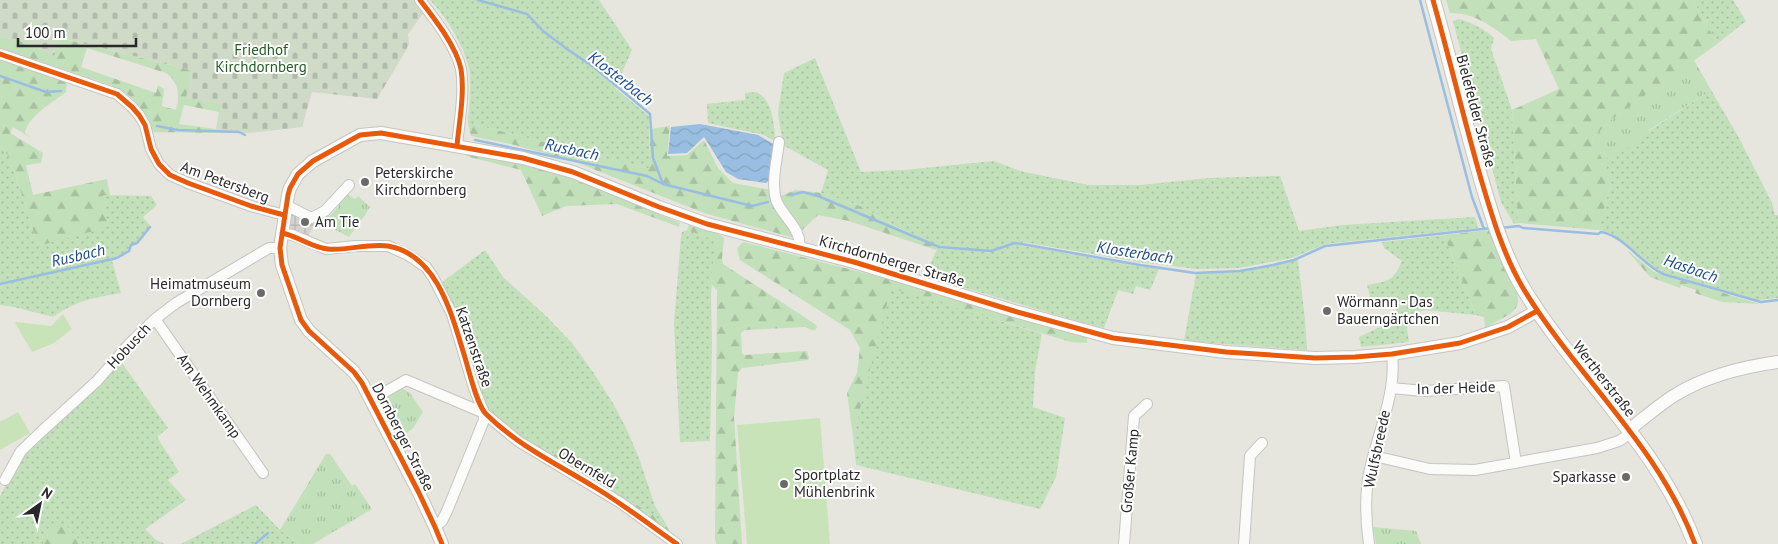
<svg xmlns="http://www.w3.org/2000/svg" width="1778" height="544" font-family="'PT Sans',sans-serif">
<style>
.grass{fill:url(#grass-dots)}
.forest{fill:url(#forest-firs);fill-rule:evenodd}
.cemetery{fill:url(#cemetery-stones)}
.park{fill:url(#park-tufts)}
.pitch{fill:#c9e3b8}
.plaza{fill:url(#plaza-grid)}
.water{fill:url(#water-waves)}
.lines{fill:none;stroke-linecap:round;stroke-linejoin:round}
.stream{stroke:#99bee1;stroke-width:2.5}
.minor-casing{stroke:#c4c4c3;stroke-width:12}
.tertiary-casing{stroke:#c4c4c3;stroke-width:14}
.secondary-casing{stroke:#c4c4c3;stroke-width:16}
.minor{stroke:#fbfbfa;stroke-width:10}
.tertiary{stroke:#fbfbfa;stroke-width:12}
.secondary{stroke:#fbfbfa;stroke-width:14}
.cycleway-casing{stroke:#fff;stroke-width:8}
.cycleway{stroke:#e8590c;stroke-width:5}
.poi-dot{fill:#6a6a68;stroke:#fff;stroke-width:2}
.labels{text-anchor:middle;stroke-width:4;stroke-linejoin:round;paint-order:stroke}
.park-label{font-size:15px;fill:#205d22;stroke:#fff}
.street-label{font-size:15px;fill:#282828;stroke:#fff}
.poi-label{font-size:15px;fill:#282828;stroke:#fff;text-anchor:start}
.water-label{font-size:16px;font-style:italic;fill:#1a4a8b;stroke:#fff}
</style>
<defs>
<pattern id="grass-dots" width="8" height="8" patternUnits="userSpaceOnUse" patternTransform="scale(1.25)"><rect width="8" height="8" fill="#c2e0ba"/><path d="M2 2h.1M6 6h.1" fill="none" stroke="#a7c0a0" stroke-width="1.8" stroke-linecap="round"/></pattern>
<pattern id="forest-firs" width="22" height="20" patternUnits="userSpaceOnUse" patternTransform="scale(1.25)"><rect width="22" height="20" fill="#c2e0ba"/><path d="M5 1l3.5 6h-7zM16 11l3.5 6h-7z" fill="#a7c0a0"/></pattern>
<pattern id="cemetery-stones" width="16" height="16" patternUnits="userSpaceOnUse" patternTransform="scale(1.25)"><rect width="16" height="16" fill="#cfdac7"/><path d="M2 7V4a2 2 0 0 1 4 0v3zM10 15v-3a2 2 0 0 1 4 0v3z" fill="#b2bbab"/></pattern>
<pattern id="park-tufts" width="24" height="20" patternUnits="userSpaceOnUse" patternTransform="scale(1.25)"><rect width="24" height="20" fill="#c2e0ba"/><path d="M3 7l-1-3M5 7V3M7 7l1-3M15 17l-1-3M17 17v-4M19 17l1-3" fill="none" stroke="#a7c0a0"/></pattern>
<pattern id="plaza-grid" width="8" height="8" patternUnits="userSpaceOnUse" patternTransform="scale(1.25)"><rect width="8" height="8" fill="#d4d3cc"/><path d="M0 4h8M4 0v8" fill="none" stroke="#b6b5af"/></pattern>
<pattern id="water-waves" width="16" height="10" patternUnits="userSpaceOnUse" patternTransform="scale(1.25)"><rect width="16" height="10" fill="#99bee1"/><path d="M0 5q4-4 8 0t8 0" fill="none" stroke="#84a3c1"/></pattern>
</defs>
<rect width="100%" height="100%" fill="#e6e5de"/>
<!-- grass -->
<path class="grass" d="M430,0H599L632,50L615,88L649,116L650,169L468,123C469,108 472,81 469,68C463,43 447,18 430,0Z
M1693,0H1733L1746,21L1717,44Z
M1459,19C1472,23 1483,28 1494,38L1491,49L1512,110L1518,223L1514,224L1501,202L1453,21Z
M815,58L861,172L904,170L994,161L1020,171L1088,185H1140L1209,178L1280,176L1299,231L1343,225L1475,217L1478,228L1325,244L1292,258L1239,268L1197,269L1139,262L1023,242V244L1015,242L989,251L938,246L901,229L860,206L821,193L828,170L783,145L778,113L784,73Z
M1711,90L1739,138L1772,203L1775,215H1778V298L1758,300L1661,272L1653,268L1608,232L1599,230L1612,178L1599,155L1611,159L1649,131Z
M756,92C774,101 773,123 776,142L764,135L708,123L707,104L745,100V93Z
M0,145L10,158L38,246L103,195L151,196L157,205L143,217L151,227L138,244H132L123,256L112,261L121,293C93,298 77,300 53,317L14,307L0,305Z
M687,230L715,240L711,294L712,346L710,441L680,442L674,324L681,236L682,232Z
M1444,235L1476,315L1425,310L1405,316L1409,342L1361,347L1359,337L1399,318L1392,300L1373,308L1367,285C1388,281 1393,282 1402,261L1384,248L1382,242Z
M1015,244L1138,266L1159,269L1150,290L1136,286L1133,294L1118,290L1104,328L1070,319L925,276L938,247L943,249L982,250L988,253Z
M485,250L503,277L545,315L572,343L593,372L614,405L628,432L640,461L655,506L666,524L597,479L527,438L525,442L490,412L484,401L441,283Z
M1298,260L1305,320L1307,350L1184,341L1196,274L1240,272Z
M890,287L1042,334L1035,371L1033,407L1065,418L1056,477L1040,509L856,465L853,436Z
M122,363L168,428L157,437L179,472L168,480L186,500L145,529L156,540L165,544H83L66,526L42,535L44,544H0V496L23,454Z
M256,505L280,530L300,544H181Z"/>
<!-- forest -->
<path class="forest" d="M1446,0H1693L1717,44L1611,120L1592,139L1612,178L1599,230L1518,223L1512,110L1559,89L1536,39L1511,41C1494,27 1473,12 1450,13Z
M0,36L27,43L54,56L60,38L191,70L222,105L218,133L153,132C144,109 134,95 111,85L0,48ZM87,48L166,73C179,81 180,97 176,110L162,106L164,89L158,85L156,93L81,67ZM184,105L219,112L216,129L179,124Z
M0,58L67,80L66,92C53,102 28,116 25,133L31,138L13,127L10,133L43,153L41,163L26,165L33,195L107,179L110,195H103L108,227L38,246L10,158L0,145Z
M468,123L650,169V129L670,126L667,156L687,155L704,140L718,168L733,183L771,190L795,236L794,238L704,213L578,163L515,145L471,136Z
M467,153L522,163L584,183L680,223L679,227L617,204L566,206L542,216L521,170L466,156Z
M796,190L821,193L860,206L902,230L938,246L936,250L849,221L818,215L799,233L778,197Z
M689,225L720,235L724,238L722,259L723,264L815,324L817,327L815,330H811L805,327L745,330L741,333L742,353L744,355L807,351L809,358L808,360L742,368L738,373L734,417L742,544H716L715,539L717,290L711,284L715,240L687,230Z
M1489,230L1497,252L1517,292L1518,301L1516,308L1510,314L1485,328L1484,317L1476,315L1444,235Z
M743,242L892,280L1087,337V343L1071,342L891,288L853,436L847,393L857,373L860,348L850,330L740,260L737,249Z
M1627,250L1654,272L1663,275L1760,304L1722,302L1695,293L1696,290L1681,285L1680,288L1650,277Z
M527,438L597,479L666,524L671,534L525,442Z
M66,526L83,544H44L42,535L49,528Z"/>
<!-- cemetery -->
<path class="cemetery" d="M0,0H415L424,12L408,34L409,44L406,50L377,99L312,92L302,127L249,133H218L222,105L186,98L191,70L61,38L54,56L27,43L0,36Z"/>
<!-- park -->
<path class="park" d="M1694,60L1711,90L1649,130V135L1611,159L1599,155L1592,139L1611,120Z
M346,194L355,199L358,196L370,207L363,218L349,237L319,221L324,215L330,216L339,206L338,202Z
M403,389L410,393L423,412L413,428L399,439L381,404L380,399Z
M326,454H330L352,486L355,484L372,509L313,544H300L280,530Z
M1373,527L1416,531L1421,544H1376Z"/>
<!-- pitch -->
<path class="pitch" d="M63,314L72,329L54,343L32,352L15,323L16,322L51,326Z
M18,412L30,433L0,450V422Z
M820,418L830,544H747L737,425Z"/>
<!-- plaza -->
<path class="plaza" d="M292,205L307,213L309,211L315,214L317,220L307,238L290,228Z"/>
<!-- water -->
<path class="water" d="M700,124L758,135L775,145L770,180L766,183L738,179L726,172L704,137L687,153L668,154L671,127Z"/>
<g class="lines">
<!-- stream -->
<path class="stream" d="M478,0L527,14L543,31L567,49L595,68L650,114L653,158L663,184L752,206L768,202
M1420,0L1472,197L1484,229
M0,76L46,92L61,91
M157,126L178,130L239,132L245,135
M475,140L647,176L663,184
M791,195L803,192L818,196L939,247L991,251L1015,243L1022,244L1140,265L1195,273L1240,271L1273,265L1294,260L1325,246L1492,228
M1500,228L1519,226L1523,228L1598,234L1601,232C1625,236 1641,264 1663,274L1761,302L1778,300
M0,284L117,258L129,251L131,245L137,243L150,227
M255,544L268,533"/>
<!-- minor casing -->
<g class="minor-casing">
<path id="minor" d="M420,0C434,18 456,46 461,69C465,94 459,122 457,146
M0,54L117,94L132,107L139,115L145,125L151,149L159,164L170,175L188,183L251,206L284,215
M779,142C777,160 771,183 776,200C782,216 803,230 799,248
M286,205L311,218L325,211L349,185
M282,233L293,235L326,249L355,246H388L408,255L426,267L433,277L452,314L474,388L484,413V420L447,511L442,521L435,527
M155,319L263,473
M1391,388L1424,391L1504,386L1516,463
M371,400L406,380L484,413L518,441L621,503L677,544
M1374,456L1430,469L1475,470L1597,448L1619,441L1631,433
M5,480L21,451L42,431L97,381L130,343L155,319L176,303L269,248H280
M1124,544L1134,416L1147,404
M1244,544L1250,456L1262,443
M1369,544C1366,523 1365,500 1368,479C1375,438 1397,396 1392,354"/>
</g>
<!-- tertiary casing -->
<g class="tertiary-casing">
<path id="tertiary" d="M1629,430C1644,418 1659,405 1675,395C1706,376 1742,367 1778,362
M442,544L435,527L419,493L362,383L354,372L309,331L301,320L282,265L280,248L288,195L290,188L298,174L313,161L360,135L381,133L523,158L573,172L659,207L707,224L854,262L1014,311L1113,338L1226,352L1315,358L1355,357L1392,354L1460,343L1508,327L1537,311"/>
</g>
<!-- secondary casing -->
<g class="secondary-casing">
<path id="secondary" d="M1433,0C1450,60 1464,120 1481,179C1492,216 1503,254 1523,288C1576,376 1659,446 1695,544"/>
</g>
<!-- minor -->
<use href="#minor" class="minor"/>
<!-- tertiary -->
<use href="#tertiary" class="tertiary"/>
<!-- secondary -->
<use href="#secondary" class="secondary"/>
<!-- cycleway casing -->
<g class="cycleway-casing">
<path id="cycleway" d="M420,0C434,18 456,46 461,69C465,94 459,122 457,146
M1433,0C1450,60 1464,120 1481,179C1492,216 1503,254 1523,288C1576,376 1659,446 1695,544
M0,54L117,94L132,107L139,115L145,125L151,149L159,164L170,175L188,183L251,206L284,215
M282,233C298,236 312,248 328,249C346,251 369,243 388,246C436,254 451,312 463,351C468,366 476,404 486,414C518,446 559,465 596,488C624,505 650,525 677,544
M442,544L435,527L419,493L362,383L354,372L309,331L301,320L282,265L280,248L288,195L290,188L298,174L313,161L360,135L381,133L523,158L573,172L659,207L707,224L854,262L1014,311L1113,338L1226,352L1315,358L1355,357L1392,354L1460,343L1508,327L1537,311"/>
</g>
<!-- cycleway -->
<use href="#cycleway" class="cycleway"/>
</g>
<!-- markers -->
<g class="poi-dot">
<circle cx="365" cy="182" r="5"/>
<circle cx="305" cy="222" r="5"/>
<circle cx="261" cy="293" r="5"/>
<circle cx="1327" cy="311" r="5"/>
<circle cx="1626" cy="477" r="5"/>
<circle cx="784" cy="484" r="5"/>
</g>
<g class="labels">
<!-- park labels -->
<g class="park-label">
<text x="261" y="55">Friedhof<tspan x="261" dy="17">Kirchdornberg</tspan></text>
</g>
<!-- street labels -->
<g class="street-label">
<text transform="translate(1476 111) rotate(75)" y="5">Bielefelder Straße</text>
<text transform="translate(225 182) rotate(20)" y="5">Am Petersberg</text>
<text transform="translate(892 261) rotate(16)" y="5">Kirchdornberger Straße</text>
<text transform="translate(129 346) rotate(-47)" y="5">Hobusch</text>
<text transform="translate(474 347) rotate(71)" y="5">Katzenstraße</text>
<text transform="translate(1604 379) rotate(52)" y="5">Wertherstraße</text>
<text transform="translate(1456 388) rotate(-2)" y="5">In der Heide</text>
<text transform="translate(209 396) rotate(55)" y="5">Am Wehmkamp</text>
<text transform="translate(403 437) rotate(63)" y="5">Dornberger Straße</text>
<text transform="translate(1377 449) rotate(-78)" y="5">Wulfsbreede</text>
<text transform="translate(587 468) rotate(31)" y="5">Obernfeld</text>
<text transform="translate(1130 471) rotate(-85)" y="5">Großer Kamp</text>
</g>
<!-- poi labels -->
<g class="poi-label">
<text x="375" y="178">Peterskirche<tspan x="375" dy="17">Kirchdornberg</tspan></text>
<text x="315" y="227">Am Tie</text>
<text x="251" y="289" text-anchor="end">Heimatmuseum<tspan x="251" dy="17">Dornberg</tspan></text>
<text x="1337" y="307">Wörmann - Das<tspan x="1337" dy="17">Bauerngärtchen</tspan></text>
<text x="794" y="480">Sportplatz<tspan x="794" dy="17">Mühlenbrink</tspan></text>
<text x="1616" y="482" text-anchor="end">Sparkasse</text>
</g>
<!-- water labels -->
<g class="water-label">
<text transform="translate(621 78) rotate(38)" y="6">Klosterbach</text>
<text transform="translate(572 149) rotate(12)" y="6">Rusbach</text>
<text transform="translate(1135 252) rotate(9)" y="6">Klosterbach</text>
<text transform="translate(78 255) rotate(-13)" y="6">Rusbach</text>
<text transform="translate(1691 268) rotate(19)" y="6">Hasbach</text>
</g>
</g>
<!-- north arrow -->
<g transform="translate(40 504) rotate(33)" stroke="#ffffff" stroke-width="4" paint-order="stroke">
<path d="M0-4L9 19L0 12L-9 19Z" fill="#282828"/>
<text y="-8" font-size="14" font-weight="bold" text-anchor="middle" fill="#282828">N</text>
</g>
<!-- scale -->
<path d="M18 38v8h118v-8" fill="none" stroke="#282828" stroke-width="2.5"/>
<text x="25" y="38" font-size="15" fill="#282828" stroke="#ffffff" stroke-width="4" paint-order="stroke">100 m</text>
</svg>
